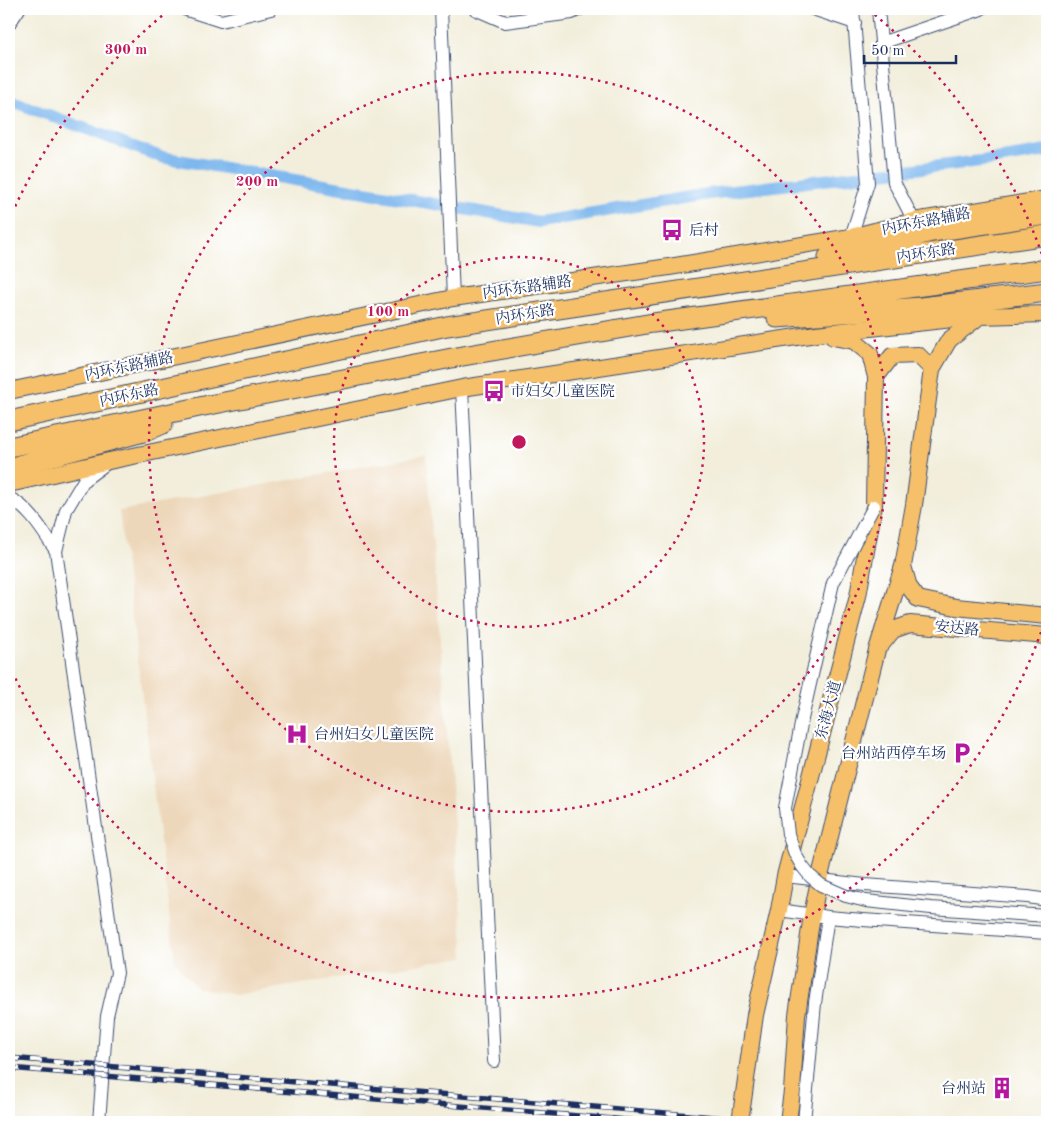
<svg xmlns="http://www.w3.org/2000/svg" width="1056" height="1131" font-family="'Old Standard TT','Noto Serif SC',serif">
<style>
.built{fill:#edd7ba}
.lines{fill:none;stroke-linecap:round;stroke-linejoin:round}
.canal{stroke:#7db7ee;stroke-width:12}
.minor-casing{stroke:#3b4c71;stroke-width:14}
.major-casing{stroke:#3b4c71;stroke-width:18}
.highway-casing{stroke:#3b4c71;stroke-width:21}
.minor{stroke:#fff;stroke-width:12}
.major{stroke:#f6c06b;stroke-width:16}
.highway{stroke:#f6c06b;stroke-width:19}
.rail-casing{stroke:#1b2f5e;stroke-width:5.5}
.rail{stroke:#fff;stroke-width:4;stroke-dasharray:11;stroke-linecap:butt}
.minor-bridge-casing{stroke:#3b4c71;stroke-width:14;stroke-linecap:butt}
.minor-bridge{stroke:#fff;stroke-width:12}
.ring{fill:none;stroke:#c2185b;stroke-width:2.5;stroke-dasharray:2.5 5}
.labels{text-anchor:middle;stroke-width:4.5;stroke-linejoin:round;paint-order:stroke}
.street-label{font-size:15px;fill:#1b2f5e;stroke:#fff}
.poi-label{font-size:15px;fill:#1b2f5e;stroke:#fff;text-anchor:start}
.centre{fill:#c2185b;stroke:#fff;stroke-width:2.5}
.ring-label{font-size:15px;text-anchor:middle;font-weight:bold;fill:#c2185b;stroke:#fff;stroke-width:4.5;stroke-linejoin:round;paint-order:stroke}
</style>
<rect width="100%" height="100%" fill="#fff"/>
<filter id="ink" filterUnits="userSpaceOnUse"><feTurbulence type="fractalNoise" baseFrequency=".02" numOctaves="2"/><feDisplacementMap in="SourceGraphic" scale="10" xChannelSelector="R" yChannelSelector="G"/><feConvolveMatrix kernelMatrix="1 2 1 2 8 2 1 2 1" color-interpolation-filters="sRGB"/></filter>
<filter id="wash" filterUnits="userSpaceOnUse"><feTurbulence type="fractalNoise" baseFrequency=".0096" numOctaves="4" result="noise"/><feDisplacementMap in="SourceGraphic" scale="20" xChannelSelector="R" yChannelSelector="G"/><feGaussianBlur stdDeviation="1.12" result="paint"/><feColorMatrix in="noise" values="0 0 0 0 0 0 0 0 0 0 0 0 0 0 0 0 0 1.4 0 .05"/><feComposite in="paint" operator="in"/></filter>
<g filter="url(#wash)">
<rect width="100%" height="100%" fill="#f2eedb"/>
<!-- built -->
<path class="built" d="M426,455L464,957L236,995L197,988L175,962L119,511Z"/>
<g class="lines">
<!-- canal -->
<path class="canal" d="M9,100L161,157L539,222L708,194L989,160L1047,151"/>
</g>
</g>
<g filter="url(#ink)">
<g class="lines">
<!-- minor casing -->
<g class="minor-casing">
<path id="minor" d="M184,9L221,21L271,9
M441,9L453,298
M475,9L505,22L572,13L580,9
M813,9L855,23
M878,9L894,182L914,221
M9,24L19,9
M881,43L981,9
M851,237L868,183L853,9
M462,388L494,1061
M9,498C29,507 44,533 56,551
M785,876L865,885L1028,897L1047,900
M779,910L828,917L863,920L1047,933
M99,1122L107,1016L117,973L56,551L66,510L84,480L107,463
M804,1122L815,1003L828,917"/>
</g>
<!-- major casing -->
<g class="major-casing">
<path id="major" d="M876,377L892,356L918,355L932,369
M9,391L453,298L669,267L851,237L914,221L1047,199
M9,484L109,461L462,388L816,334L980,316L1047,314
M903,566L909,587L918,599L956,607L1047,616
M881,645L893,630L910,624L1047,636
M740,1122L755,1015L779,910L785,876L858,596L874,506L876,377L870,354L854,341L833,337
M788,1122L792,1091L797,1015L812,915L819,880L877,650L903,566L914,505L932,369L949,340L980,316"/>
</g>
<!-- highway casing -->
<g class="highway-casing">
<path id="highway" d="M828,257L932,232L1047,215
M777,318L921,307L1047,292
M9,421L447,326L1047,235
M9,447L204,406L457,357L653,323L1047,269
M9,469L19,465L147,431L163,424"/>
</g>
<!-- minor -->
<use href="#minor" class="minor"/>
<!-- major -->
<use href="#major" class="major"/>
<!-- highway -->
<use href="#highway" class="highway"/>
<!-- rail casing -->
<g class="rail-casing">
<path id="rail" d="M9,1058L772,1122
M9,1068L649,1122"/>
</g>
<!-- rail -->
<use href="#rail" class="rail"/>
<!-- minor-bridge casing -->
<g class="minor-bridge-casing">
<path id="minor-bridge" d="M874,506L833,583L802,719L785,808L788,834L795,854L802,866L810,876L821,885L846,896L866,901L931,908L1047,916"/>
</g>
<!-- minor-bridge -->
<use href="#minor-bridge" class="minor-bridge"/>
</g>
</g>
<!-- distance rings -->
<g class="ring">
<circle cx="519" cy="442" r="185"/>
<circle cx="519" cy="442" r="370"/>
<path d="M1046 618A556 556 0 0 1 9 664M9 220A556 556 0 0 1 169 10M869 10A556 556 0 0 1 1046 266"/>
</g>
<!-- icons -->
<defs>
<g id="bus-bare" transform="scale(1.725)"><path d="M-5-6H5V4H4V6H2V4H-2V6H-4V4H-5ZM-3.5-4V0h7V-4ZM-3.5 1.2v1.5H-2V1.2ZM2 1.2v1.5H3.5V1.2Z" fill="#b5179e" stroke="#fff" stroke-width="2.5" paint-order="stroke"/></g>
<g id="hospital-bare" transform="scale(1.725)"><path d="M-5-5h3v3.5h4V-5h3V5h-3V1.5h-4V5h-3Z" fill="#b5179e" stroke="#fff" stroke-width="2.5" paint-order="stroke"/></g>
<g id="parking-bare" transform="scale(1.725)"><path d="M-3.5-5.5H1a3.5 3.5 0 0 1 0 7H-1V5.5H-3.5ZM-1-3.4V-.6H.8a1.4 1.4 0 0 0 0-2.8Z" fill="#b5179e" stroke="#fff" stroke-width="2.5" paint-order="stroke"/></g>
<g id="building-bare" transform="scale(1.725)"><path d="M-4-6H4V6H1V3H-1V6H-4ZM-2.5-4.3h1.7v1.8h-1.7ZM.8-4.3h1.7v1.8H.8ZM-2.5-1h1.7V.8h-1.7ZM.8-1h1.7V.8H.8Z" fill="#b5179e" stroke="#fff" stroke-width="2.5" paint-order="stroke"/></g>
</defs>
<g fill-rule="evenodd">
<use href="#bus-bare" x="672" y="230"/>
<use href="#bus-bare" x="494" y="391"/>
<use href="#hospital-bare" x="297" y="734"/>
<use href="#parking-bare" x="962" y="753"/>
<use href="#building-bare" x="1002" y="1088"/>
</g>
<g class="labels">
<!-- street labels -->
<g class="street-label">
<text transform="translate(926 221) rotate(-11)" y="5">内环东路辅路</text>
<text transform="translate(926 253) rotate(-9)" y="5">内环东路</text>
<text transform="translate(527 287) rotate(-8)" y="5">内环东路辅路</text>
<text transform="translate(525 314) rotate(-9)" y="5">内环东路</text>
<text transform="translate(129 366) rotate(-12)" y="5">内环东路辅路</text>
<text transform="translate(129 395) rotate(-12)" y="5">内环东路</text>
<text transform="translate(957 628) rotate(5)" y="5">安达路</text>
<text transform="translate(828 710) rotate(-75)" y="5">东海大道</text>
</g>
<!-- poi labels -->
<g class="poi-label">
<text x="689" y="235">后村</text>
<text x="510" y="396">市妇女儿童医院</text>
<text x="314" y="739">台州妇女儿童医院</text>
<text x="946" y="758" text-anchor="end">台州站西停车场</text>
<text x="986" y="1093" text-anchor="end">台州站</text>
</g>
</g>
<circle cx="519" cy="442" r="8" class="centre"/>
<g class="ring-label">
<text x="126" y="54">300 m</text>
<text x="257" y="186">200 m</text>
<text x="388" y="316">100 m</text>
</g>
<!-- margin -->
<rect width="1056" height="1131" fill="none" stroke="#fff" stroke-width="30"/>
<!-- scale -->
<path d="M864 55v8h92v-8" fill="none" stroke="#1b2f5e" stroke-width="2.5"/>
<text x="871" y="55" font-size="15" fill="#1b2f5e" stroke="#ffffff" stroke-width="4" paint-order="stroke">50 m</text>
</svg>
